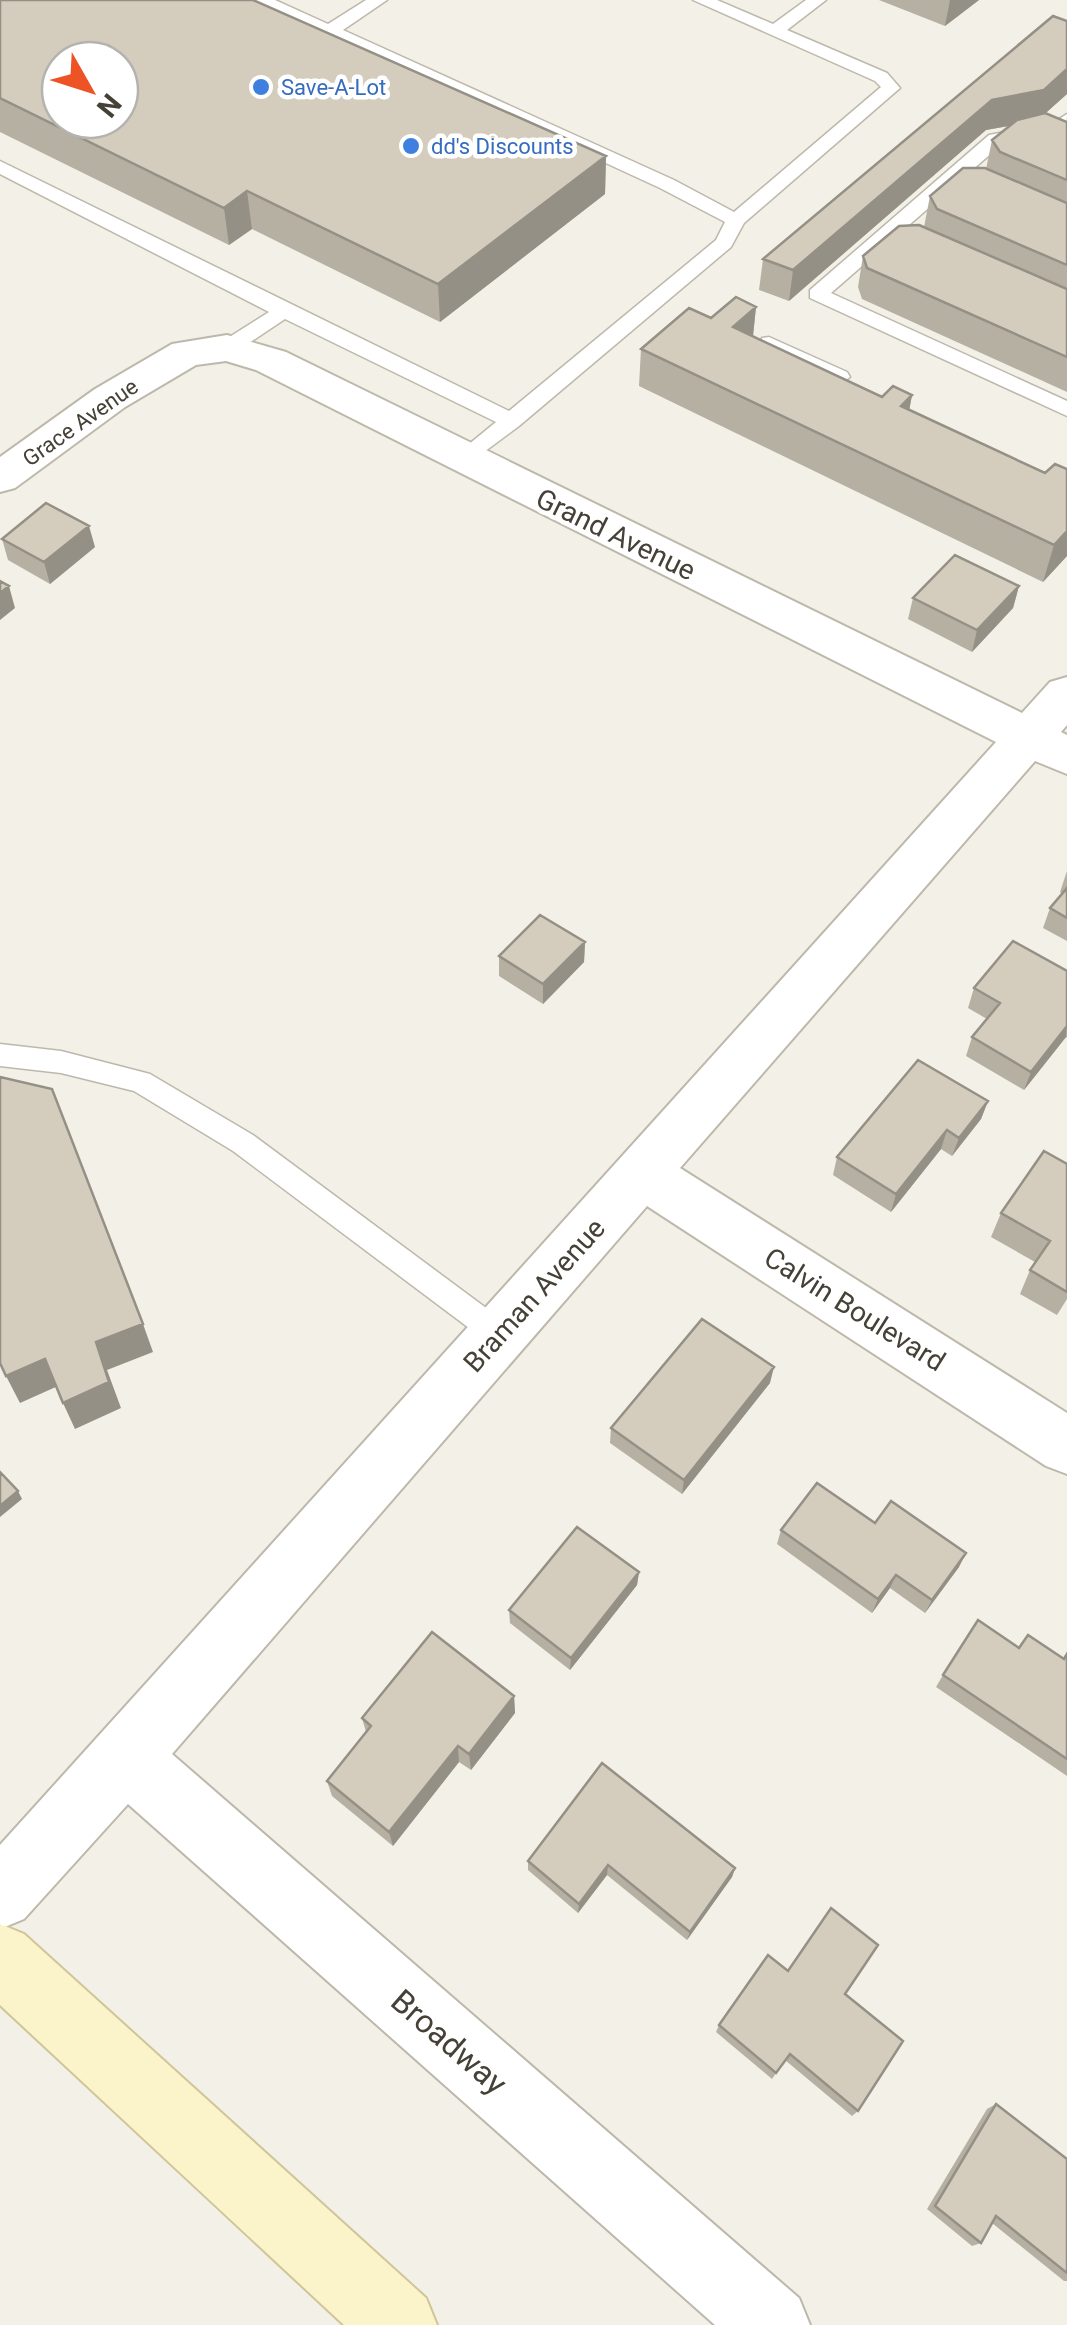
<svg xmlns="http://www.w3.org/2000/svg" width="1067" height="2325" font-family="Roboto,sans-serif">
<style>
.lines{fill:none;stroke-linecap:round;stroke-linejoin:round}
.lane-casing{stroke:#beb8ab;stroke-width:3}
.street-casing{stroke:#beb8ab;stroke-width:4}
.secondary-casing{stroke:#d0c599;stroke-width:4}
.lane{fill:#fff;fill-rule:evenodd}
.street{fill:#fff;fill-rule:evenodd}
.secondary{fill:#fbf3c9;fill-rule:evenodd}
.wall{fill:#b6b0a3}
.shaded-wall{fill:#949085}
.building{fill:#d4cdbe;stroke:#949085;stroke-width:2.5;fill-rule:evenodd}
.shop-dot{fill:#3f7fe0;stroke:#fff;stroke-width:4}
.labels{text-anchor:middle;stroke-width:9;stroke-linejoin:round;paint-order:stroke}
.far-shop-label{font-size:22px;fill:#366cbe;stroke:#fff;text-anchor:start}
.far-street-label{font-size:22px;fill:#454137;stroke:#fff}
.street-label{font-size:28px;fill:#454137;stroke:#fff}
.near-street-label{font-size:32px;fill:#454137;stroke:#fff}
</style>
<rect width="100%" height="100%" fill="#f3f0e7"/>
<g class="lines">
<!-- lane casing -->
<g class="lane-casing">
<path id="lane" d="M252,0H275L328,24L366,0H387L343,30L674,180L734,212L881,87L875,81L693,0H717L773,24L806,0H826L787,30L887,73L900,88L744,223L731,247L519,426L465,466L454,459L457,454L496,422L285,319L234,353H220V343L269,312L0,174V161L509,411L716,240L725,222L660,188Z
M1067,114L1066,132L1002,144L831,293L1067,401V416L810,298V290L989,135L1053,123Z
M769,337L847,372L850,377L840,384L833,382L762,348V338Z
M0,1044L61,1051L150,1074L253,1135L509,1325L513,1334L509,1343L499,1347L489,1343L233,1151L134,1091L61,1073L0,1066Z"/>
</g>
<!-- street casing -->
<g class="street-casing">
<path id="street" d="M227,335L286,352L1022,713L1050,682L1067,677V725L1061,732L1067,735V774L1035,761L680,1168L1067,1413V1474L1046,1466L647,1206L172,1754L799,2298L810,2325H715L128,1804L24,1919L0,1929V1845L996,742L256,370L226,361L196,365L125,407L15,488L0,492V457L95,389L172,344Z"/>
</g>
<!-- secondary casing -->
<g class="secondary-casing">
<path id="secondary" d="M0,1924L24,1934L426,2298L437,2325H344L0,2005Z"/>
</g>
<!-- lane -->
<use href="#lane" class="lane"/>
<!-- street -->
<use href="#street" class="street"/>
<!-- secondary -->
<use href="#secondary" class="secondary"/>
</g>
<!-- wall -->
<path class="wall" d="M0,0L606,156L605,194L440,322L252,229L229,245L0,132Z
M879,0H979L945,26Z
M1067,21V94L1045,113L1067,122V392L862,299L858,287L863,256L924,227L930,196L986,169L992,140L1009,126L986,130L789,301L759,290L763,259Z
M756,307L753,336L882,397L912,395L909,410L1045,473L1067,469V556L1043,582L639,386L641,349Z
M2,539L95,547L50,584L8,560Z
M1019,586L1013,608L972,652L908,619L913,598Z
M1067,871V941L1043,928L1050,908L1062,894L1060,892Z
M585,942L584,962L543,1004L499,976V956Z
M1067,971V1038L1066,1037L1024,1090L966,1056L972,1037L987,1019L968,1008L974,988Z
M988,1101L981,1119L952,1156L941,1149L891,1212L833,1175L837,1157Z
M1067,1164V1299L1057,1315L1020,1294L1030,1270L1035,1262L991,1237L1001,1213Z
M770,1383L682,1494L610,1443L611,1428Z
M875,1523L959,1567L925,1613L890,1588L872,1613L777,1544L781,1530Z
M639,1572L637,1585L570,1670L510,1623L509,1610Z
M1019,1648L1063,1658L1067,1652V1776L936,1687L943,1675Z
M514,1696L515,1713L471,1770L459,1762L393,1846L332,1796L327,1781L366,1732L362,1718Z
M528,1861L735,1868L732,1877L687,1940L607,1875L578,1913L528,1870Z
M788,1971L845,1994L858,2111L852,2116L785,2060L772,2079L716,2032L719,2025Z
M996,2104L1067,2159V2281H1064L992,2223L981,2243L972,2246L927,2209L987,2109Z"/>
<!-- shaded-wall -->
<path class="shaded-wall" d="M950,0H979L945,26Z
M1067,69V94L1037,121L986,130L789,301L793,270L992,100Z
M606,156L605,194L440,322L438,284Z
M247,191L252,229L229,245L224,208Z
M756,307L752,345L733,327Z
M912,395L905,433L901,406Z
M89,526L95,547L50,584L44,562Z
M1067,531V556L1043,582L1054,545Z
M9,586L15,608L0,620V593Z
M1019,586L1013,608L972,652L977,630Z
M585,942L584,962L543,1004V984Z
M1067,1026L1066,1037L1024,1090L1031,1072Z
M988,1101L981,1119L952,1156L959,1138Z
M947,1130L941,1149L891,1212L896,1194Z
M143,1324L153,1352L107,1370L121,1408L75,1429L63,1403L96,1342Z
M45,1359L58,1386L20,1403L6,1376Z
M774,1367L770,1383L682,1494L684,1480Z
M18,1491L22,1499L0,1517V1506Z
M966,1553L959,1567L925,1613L932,1600Z
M639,1572L637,1585L570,1670L571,1658Z
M896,1575L890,1588L872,1613L878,1599Z
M514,1696L515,1713L471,1770L469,1754Z
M458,1746L459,1762L393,1846L389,1832Z
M608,1865L607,1875L578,1913L579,1904Z
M735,1868L732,1877L687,1940L690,1932Z"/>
<!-- building -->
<path class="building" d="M0,0H253L606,156L438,284L247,191L224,208L0,98ZM60,60H120V120H60Z
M1053,16L1067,21V69L1044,90L992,100L793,270L763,259Z
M1045,113L1067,122V180L1000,152L992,140L1017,120Z
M963,168H985L1067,203V265L937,209L930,196Z
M919,225L1067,289V357L867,268L863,256L899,226Z
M736,297L756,307L733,327L882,397L893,386L912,395L901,406L1045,473L1055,464L1067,469V531L1054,545L641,349L689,308L711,318Z
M46,503L89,526L44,562L2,539Z
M955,555L1019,586L977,630L913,598Z
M0,581L9,586L0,593Z
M1067,888V918L1050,908Z
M540,915L585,942L543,984L499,956Z
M1013,941L1067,971V1026L1031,1072L972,1037L1000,1003L974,988Z
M918,1060L988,1101L959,1138L947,1130L896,1194L837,1157Z
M0,1077L52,1089L143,1324L96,1342L109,1382L63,1403L45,1359L6,1376L0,1363Z
M1044,1151L1067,1164V1292L1030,1270L1050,1241L1001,1213Z
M702,1319L774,1367L684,1480L611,1428Z
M0,1472L18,1491L0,1506Z
M817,1483L875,1523L891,1501L966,1553L932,1600L896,1575L878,1599L781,1530Z
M577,1527L639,1572L571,1658L509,1610Z
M978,1620L1019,1648L1028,1635L1064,1659L1067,1654V1759L943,1675Z
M432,1632L514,1696L469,1754L458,1746L389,1832L327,1781L371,1726L362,1718Z
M602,1763L735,1868L690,1932L608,1865L579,1904L528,1861Z
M831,1908L878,1945L845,1994L903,2041L858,2111L790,2054L776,2073L719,2025L768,1955L788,1971Z
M996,2104L1067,2159V2273L996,2216L981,2243L935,2206Z"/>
<!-- markers -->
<g class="shop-dot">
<circle cx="261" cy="87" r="10"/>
<circle cx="411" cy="146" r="10"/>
</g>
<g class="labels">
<!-- far-shop labels -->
<g class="far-shop-label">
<text x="281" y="95">Save-A-Lot</text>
<text x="431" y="154">dd's Discounts</text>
</g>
<!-- far-street labels -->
<g class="far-street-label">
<text transform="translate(80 422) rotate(-35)" y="8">Grace Avenue</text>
</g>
<!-- street labels -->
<g class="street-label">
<text transform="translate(616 534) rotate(26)" y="10">Grand Avenue</text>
<text transform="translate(534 1295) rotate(-48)" y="10">Braman Avenue</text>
<text transform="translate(855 1309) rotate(32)" y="10">Calvin Boulevard</text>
</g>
<!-- near-street labels -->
<g class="near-street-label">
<text transform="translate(449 2042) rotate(41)" y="11">Broadway</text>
</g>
</g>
<!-- north arrow -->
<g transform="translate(90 90) rotate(129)"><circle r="48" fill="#ffffff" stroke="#b5b3af" stroke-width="2.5"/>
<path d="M0-8L18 38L0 25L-18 38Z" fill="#ed5324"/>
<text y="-15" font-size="28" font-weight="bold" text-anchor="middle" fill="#454137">N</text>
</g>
</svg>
